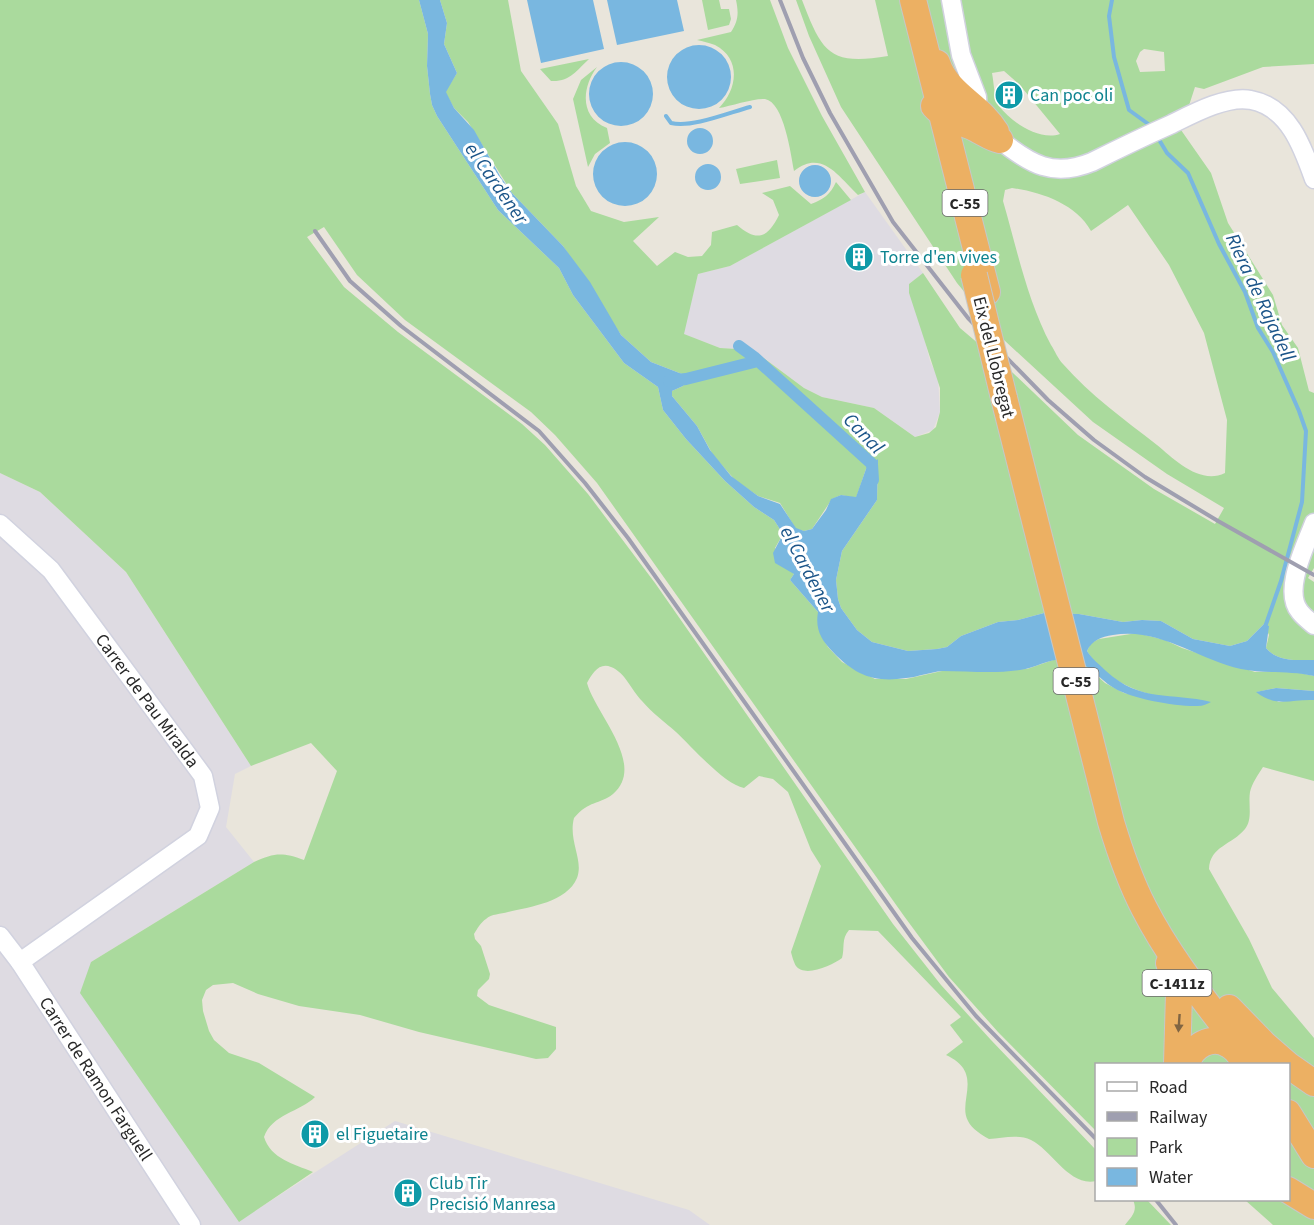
<svg xmlns="http://www.w3.org/2000/svg" width="1314" height="1225" font-family="'Source Sans 3',sans-serif">
<style>
.industrial{fill:#dedbe2}
.green{fill:#aada9d;fill-rule:evenodd}
.water{fill:#79b7e0}
.lines{fill:none;stroke-linecap:round;stroke-linejoin:round}
.stream{stroke:#79b7e0;stroke-width:4}
.canal{stroke:#79b7e0;stroke-width:12}
.minor-casing{stroke:#d1d2df;stroke-width:21}
.highway-casing{stroke:#c7c7c7;stroke-width:28}
.minor{stroke:#fff;stroke-width:18}
.highway{stroke:#ecb063;stroke-width:26}
.rail{stroke:#9f9fb0;stroke-width:4}
.highway-bridge-casing{stroke:#c7c7c7;stroke-width:28;stroke-linecap:butt}
.highway-bridge{stroke:#ecb063;stroke-width:26}
.oneway{fill:#806543}
.labels{text-anchor:middle;stroke-width:6;stroke-linejoin:round;paint-order:stroke}
.shield{fill:#fff;stroke:#686868;stroke-width:1.5}
.shield-label{font-size:16px;font-weight:bold;fill:#282828}
.culture-label{font-size:18px;fill:#0d838f;stroke:#fff;text-anchor:start}
.street-label{font-size:18px;fill:#282828;stroke:#fff}
.water-label{font-size:20px;font-style:italic;fill:#1b5589;stroke:#fff}
</style>
<rect width="100%" height="100%" fill="#e9e5db"/>
<!-- industrial -->
<path class="industrial" d="M865,192L923,273L909,284V293L919,318L930,361L938,378L940,412L933,430L915,437L874,408L822,397L804,388L753,350L720,348L683,334L698,274L730,266Z
M0,473L40,492L126,572L251,766L235,774L226,827L254,862L91,962L239,1221L395,1121L689,1210L710,1225H0Z"/>
<!-- green -->
<path class="green" d="M0,0H419L428,34L427,66L430,94L432,105L437,116L498,210L559,268L573,295L624,363L658,387L663,410L686,439L725,481L754,507L774,520L783,534L775,548L794,574L790,580L818,612L823,639L828,647L842,662L875,679H906L942,671L1027,669L1056,659H1067L1084,664L1105,683L1124,693L1170,703L1200,706C1185,698 1180,699 1165,697C1134,693 1103,677 1087,651L1091,643L1099,639L1137,633L1165,640L1182,648L1255,672L1291,671L1314,676V691L1276,688L1257,692L1279,702L1299,699L1314,700V781L1263,767C1258,775 1252,783 1250,792C1248,804 1253,819 1245,829C1232,845 1210,846 1209,869L1249,939L1272,988L1314,1038V1225H1273L1245,1200H1288V1064H1096V1131L998,1032L949,977L904,916L597,483L555,435L531,412L405,320L357,275L324,227L307,237L344,287L398,332L522,424L545,445L588,494L655,583L893,924L941,985L991,1040L1096,1150V1181C1069,1187 1052,1150 1031,1140C1019,1134 1002,1138 989,1139C982,1135 972,1129 968,1121C957,1101 985,1073 946,1055L963,1042L950,1025L961,1017L878,931L849,930C841,939 845,948 842,958C833,965 805,978 796,966C794,963 792,956 791,952L821,866L811,850L788,792L773,779L759,776L744,788C724,784 692,747 676,732C665,722 652,713 642,701C632,691 625,672 611,667C599,662 592,674 587,683C595,713 647,765 613,794C599,805 589,800 574,818C568,841 584,860 577,878C567,902 530,907 508,912C501,914 491,914 486,919C481,922 477,929 474,934L475,939L481,946L490,974L489,979L478,990L477,996L489,1005L556,1027V1049L548,1058L536,1059L419,1032L360,1015L299,1006L258,994L233,983L213,985L206,990L202,1000L203,1011L209,1031L214,1040L229,1053L259,1063L315,1097C300,1112 272,1114 264,1137C271,1159 294,1164 313,1172L239,1222L80,993L91,962L254,862C274,853 282,852 304,860L337,771L311,743L251,766L126,572L40,492L0,473Z
M440,0H508L521,71L558,124L576,186L591,211L624,222L659,217L633,241L657,266L675,252L688,257L702,256L711,245L712,232L737,225C758,243 768,237 779,215L773,200L762,193L790,186L811,204C824,199 830,195 836,182L851,200L730,266L698,274L684,334L720,348L753,350L804,388L822,397L874,408L915,437L929,433L936,427L940,412V388L909,293V284L923,273L960,328L1013,373L1078,435L1154,489L1215,524L1224,508L1167,474L1093,422L1004,340L957,283L841,107L809,36L796,0H802C822,52 829,66 888,56L875,0H1314V64L1263,67L1204,89L1195,87L1181,130L1211,173L1228,223L1273,295L1282,325L1298,348L1309,391L1314,393V568L1308,578L1314,582V660C1296,660 1278,662 1266,648L1269,635L1264,624L1247,641L1230,646L1193,639L1161,621L1142,620L1123,622L1079,614L1044,613L1018,620L998,622L961,636L947,647L937,649L908,651L872,642L857,630L841,608L838,599L836,580L842,551L877,500L878,460L866,469L856,498L841,495L832,499L812,529L804,531L796,529L780,503L758,496L735,480L713,455L697,426L672,396V391L683,386L685,378L682,374L651,362L621,335L563,246L512,193L468,122L454,108L445,92L457,73L444,44L447,23ZM1144,49L1164,52L1165,71L1140,72L1136,61L1140,52ZM1004,71L1019,84L1060,134C1039,141 1011,122 999,106C994,98 994,83 992,73ZM1012,188C1041,192 1076,204 1091,231L1128,205L1169,265L1204,333L1227,420L1225,473C1200,485 1175,460 1157,445C1125,420 1090,395 1063,364C1058,359 1055,351 1051,345C1027,300 1017,249 1003,201L1005,190Z
M702,0H719L721,9H729L731,19L729,25L708,30Z
M736,0H770L788,48L822,116L865,192L858,195C838,176 822,149 794,171C791,155 784,102 765,99C754,98 731,106 719,108C737,90 742,59 715,45C709,43 703,41 697,40L731,32C738,21 739,14 736,0Z
M589,59C576,71 570,82 551,81L540,69Z
M597,67C582,87 579,117 607,128L610,143L595,154L588,167L573,99L581,80Z
M777,160L780,178L740,184L736,169Z
M1133,1200H1147L1171,1225H1125C1132,1216 1138,1211 1133,1200Z"/>
<!-- water -->
<path class="water" d="M419,0H440L447,23L444,44L457,73L446,92L454,108L474,130L500,176L512,193L563,246L590,282L621,335L651,362L682,374L685,381L683,386L672,391V396L697,426L710,450L731,476L758,496L780,504L796,528L804,531L812,529L826,510L831,499L841,495L856,497L866,469L878,459L877,500L842,551L836,580L838,599L841,608L857,630L872,642L908,651L937,649L947,647L961,636L998,622L1018,620L1044,613L1079,614L1123,622L1142,620L1161,621L1193,639L1230,646L1247,641L1264,624L1269,626L1266,648C1278,662 1296,660 1314,660V676C1289,670 1265,674 1241,669C1197,659 1159,627 1113,635C1101,637 1092,640 1087,651C1092,659 1099,664 1106,671C1141,703 1171,692 1211,702C1207,704 1203,706 1198,706C1178,707 1132,699 1114,688C1097,678 1086,659 1064,659C1048,659 1035,668 1020,670C994,674 968,671 942,671C930,672 918,677 906,678C874,683 855,675 833,652C821,640 815,629 818,612L790,580L794,574L775,563L773,553L783,534L774,520L754,507L725,481L686,439L663,410L658,387L624,363L573,295L559,268L498,210L437,116L432,105L430,94L427,66L428,34Z
M527,0H593L604,49L541,63Z
M607,0H677L684,31L617,45Z
M667 77a32 32 0 1 1 64 0a32 32 0 1 1-64 0Z
M589 94a32 32 0 1 1 64 0a32 32 0 1 1-64 0Z
M687 141a13 13 0 1 1 26 0a13 13 0 1 1-26 0Z
M593 174a32 32 0 1 1 64 0a32 32 0 1 1-64 0Z
M695 177a13 13 0 1 1 26 0a13 13 0 1 1-26 0Z
M799 181a16 16 0 1 1 32 0a16 16 0 1 1-32 0Z
M1276,688L1314,691V700C1291,699 1276,708 1256,692Z"/>
<g class="lines">
<!-- stream -->
<path class="stream" d="M1112,0L1109,16L1114,57L1129,110L1151,126
M666,116L671,123C692,128 728,113 750,107
M1158,138L1167,153L1188,173L1219,244L1245,292L1258,328L1273,352L1299,411L1306,431L1302,502L1281,581L1265,627"/>
<!-- canal -->
<path class="canal" d="M739,346L754,357L872,464L873,480
M669,381L686,379L758,361"/>
<!-- minor casing -->
<g class="minor-casing">
<g id="minor">
<path d="M951,0L961,55L977,97L978,112"/>
<path d="M1000,140C1030,164 1053,178 1092,162C1118,149 1145,136 1172,124C1192,114 1227,95 1251,100C1289,107 1303,148 1314,179"/>
<path d="M1314,523C1306,545 1282,591 1300,612C1304,617 1309,621 1314,625"/>
<path id="s1" d="M0,524L51,570L203,776L210,808L198,836L20,962"/>
<path id="s2" d="M0,936L20,962L191,1225"/>
</g>
</g>
<!-- highway casing -->
<g class="highway-casing">
<path id="highway" d="M913,0L987,292
M937,63C947,94 980,105 996,132
M934,106C945,119 964,122 978,130C986,134 991,138 1000,140
M1004,398L1111,822C1120,852 1130,881 1144,908C1173,965 1216,1014 1253,1064
M1169,963L1179,993L1177,1064
M1229,1008L1264,1044L1287,1064
M1187,1064C1191,1046 1212,1034 1229,1045C1235,1048 1239,1054 1243,1059
M1288,1065L1314,1083
M1288,1113L1314,1155
M1288,1190L1314,1206"/>
</g>
<!-- minor -->
<use href="#minor" class="minor"/>
<!-- highway -->
<use href="#highway" class="highway"/>
<!-- rail -->
<path class="rail" d="M780,0L803,58L830,113L893,222L968,318L1048,400L1094,440L1145,477L1218,521L1314,575
M315,231L350,281L401,326L539,431L585,483L628,538L912,938L976,1016L1096,1139
M1156,1200L1176,1225"/>
<!-- highway-bridge casing -->
<g class="highway-bridge-casing">
<path id="highway-bridge" d="M974,275L1004,398"/>
</g>
<!-- highway-bridge -->
<use href="#highway-bridge" class="highway-bridge"/>
</g>
<!-- one-way arrows -->
<defs><path id="oneway-solid" d="M-6-.8H1V-3.2L6.5 0L1 3.2V.8H-6Z" transform="scale(1.5)"/></defs>
<use class="oneway" href="#oneway-solid" transform="translate(1179 1023) rotate(94)"/>
<!-- icons -->
<defs>
<g id="building-disc" transform="scale(1.5)"><circle r="9.5" fill="#0f9aa8" stroke="#fff"/><path d="M-4-6H4V6H1V3H-1V6H-4ZM-2.5-4.3h1.7v1.8h-1.7ZM.8-4.3h1.7v1.8H.8ZM-2.5-1h1.7V.8h-1.7ZM.8-1h1.7V.8H.8Z" fill="#fff"/></g>
</defs>
<g fill-rule="evenodd">
<use href="#building-disc" x="1009" y="95"/>
<use href="#building-disc" x="859" y="257"/>
<use href="#building-disc" x="315" y="1134"/>
<use href="#building-disc" x="408" y="1193"/>
</g>
<g class="labels">
<!-- shield labels -->
<g class="shield">
<rect x="942.5" y="190" width="45" height="26" rx="4.5"/>
<rect x="1053.5" y="668" width="45" height="26" rx="4.5"/>
<rect x="1142.5" y="970" width="69" height="26" rx="4.5"/>
</g>
<g class="shield-label">
<text x="965" y="209">C-55</text>
<text x="1076" y="687">C-55</text>
<text x="1177" y="989">C-1411z</text>
</g>
<!-- culture labels -->
<g class="culture-label">
<text x="1030" y="101">Can poc oli</text>
<text x="880" y="263">Torre d'en vives</text>
<text x="336" y="1140">el Figuetaire</text>
<text x="429" y="1189">Club Tir<tspan x="429" dy="21">Precisió Manresa</tspan></text>
</g>
<!-- street labels -->
<g class="street-label">
<text transform="translate(994 357) rotate(76)" y="6">Eix del Llobregat</text>
<text dy="6" stroke="none"><textPath href="#s1" startOffset="231">Carrer de Pau Miralda</textPath></text>
<text dy="6" stroke="none"><textPath href="#s2" startOffset="172">Carrer de Ramon Farguell</textPath></text>
</g>
<!-- water labels -->
<g class="water-label">
<text transform="translate(497 183) rotate(55)" y="7">el Cardener</text>
<text transform="translate(1261 297) rotate(65)" y="7">Riera de Rajadell</text>
<text transform="translate(864 433) rotate(46)" y="7">Canal</text>
<text transform="translate(808 569) rotate(62)" y="7">el Cardener</text>
</g>
</g>
<!-- legend -->
<rect x="1095" y="1063" width="195" height="138" fill="#ffffff" stroke="#a9a9a9" stroke-width="1.5"/>
<rect x="1107" y="1082" width="30" height="9" fill="#ffffff" stroke="#a9a9a9" stroke-width="1.5"/>
<text x="1149" y="1093" font-size="18" fill="#282828">Road</text>
<rect x="1107" y="1112" width="30" height="9" fill="#9f9fb0" stroke="#a9a9a9" stroke-width="1.5"/>
<text x="1149" y="1123" font-size="18" fill="#282828">Railway</text>
<rect x="1107" y="1138" width="30" height="18" fill="#aada9d" stroke="#a9a9a9" stroke-width="1.5"/>
<text x="1149" y="1153" font-size="18" fill="#282828">Park</text>
<rect x="1107" y="1168" width="30" height="18" fill="#79b7e0" stroke="#a9a9a9" stroke-width="1.5"/>
<text x="1149" y="1183" font-size="18" fill="#282828">Water</text>
</svg>
